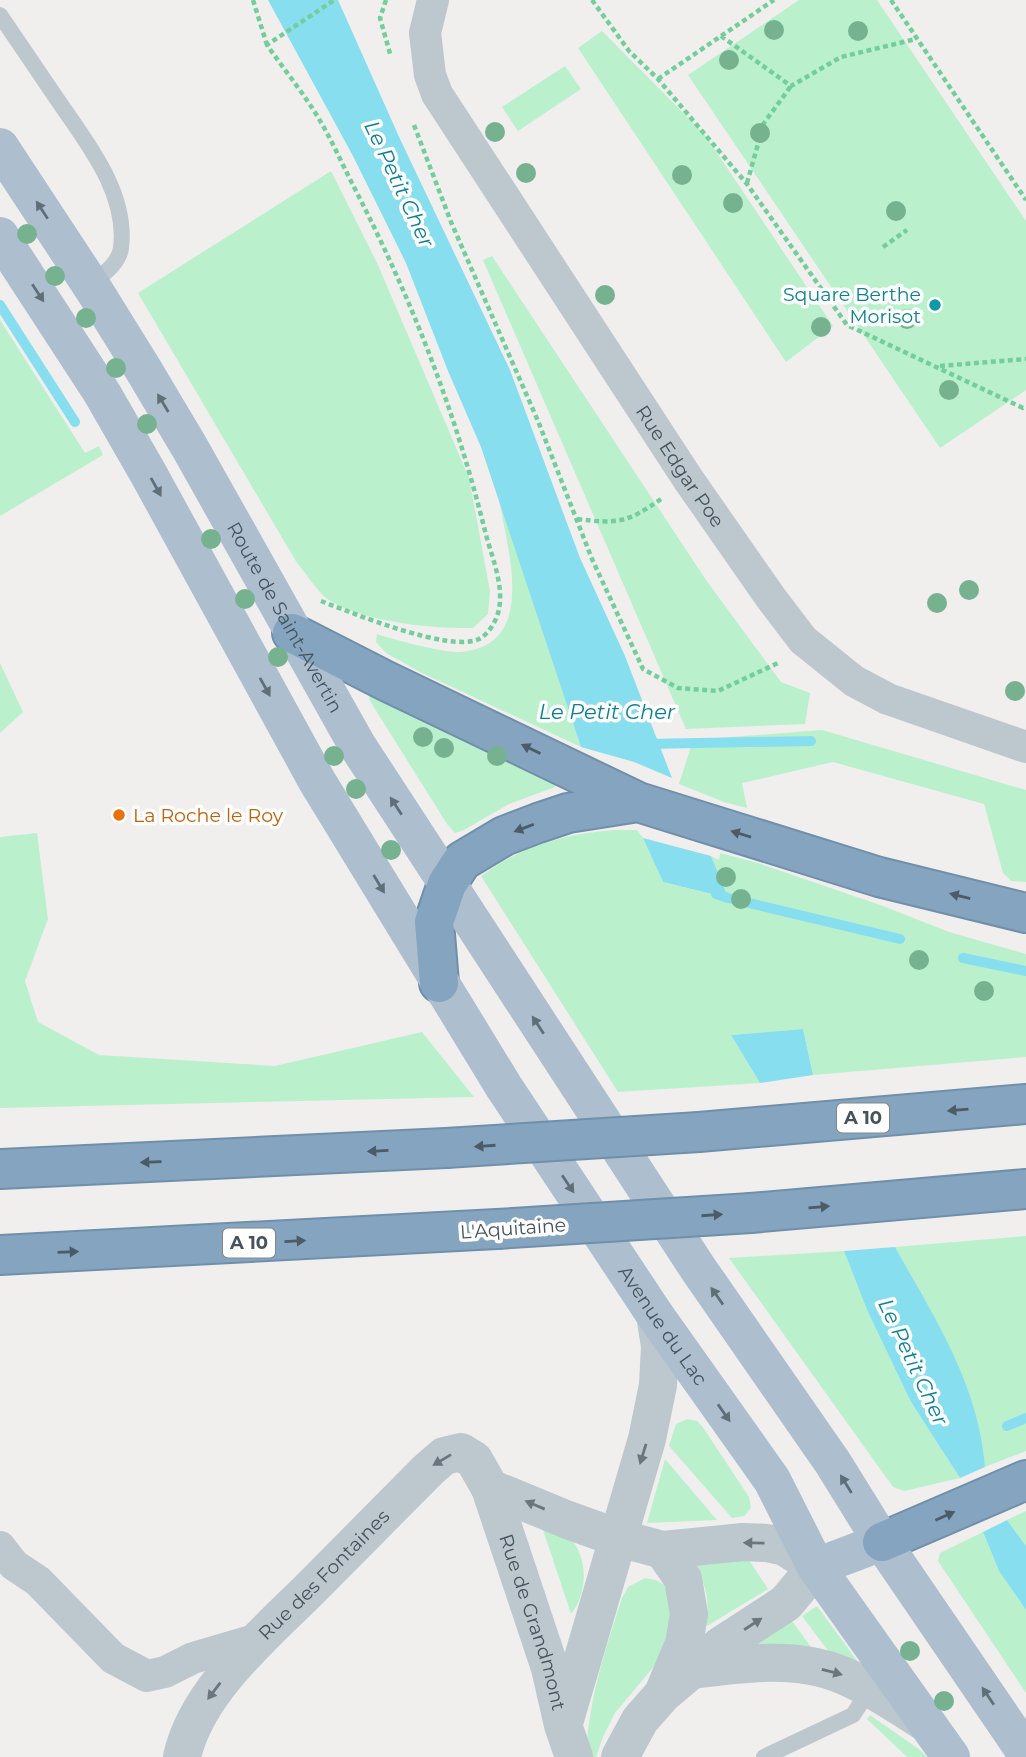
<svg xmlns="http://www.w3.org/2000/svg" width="1026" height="1757" font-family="Montserrat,sans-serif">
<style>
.green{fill:#bbf0cd}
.water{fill:#87deee}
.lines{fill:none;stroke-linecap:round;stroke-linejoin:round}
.stream{stroke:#87deee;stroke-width:10}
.motorway-casing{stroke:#708faa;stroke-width:42}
.path{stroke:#72cf9c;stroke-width:4.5;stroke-dasharray:5 3.5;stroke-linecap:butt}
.service{stroke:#bcc7ce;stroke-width:16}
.minor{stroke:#bcc7ce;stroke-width:32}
.tertiary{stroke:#bcc7ce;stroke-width:38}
.primary{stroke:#adbfce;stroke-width:38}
.motorway{stroke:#84a4bf;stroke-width:38}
.motorway-bridge-casing{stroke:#708faa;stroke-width:42;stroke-linecap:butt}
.motorway-bridge{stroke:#84a4bf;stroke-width:38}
.tree{fill:#77b290}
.oneway{fill:#606e78}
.oneway2{fill:#4c5b66}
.oneway3{fill:#69767e}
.culture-dot{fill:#0f9aa8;stroke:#fff;stroke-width:2.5}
.food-dot{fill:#e8710a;stroke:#fff;stroke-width:2.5}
.labels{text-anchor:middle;stroke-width:7;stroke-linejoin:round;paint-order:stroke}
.shield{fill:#fff;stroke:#7e878d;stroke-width:2}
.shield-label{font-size:18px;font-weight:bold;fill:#46535c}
.culture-label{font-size:19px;fill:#0d838f;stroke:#fff;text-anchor:end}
.street-label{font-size:19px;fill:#46535c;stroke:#fff}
.food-label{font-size:19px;fill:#c56008;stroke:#fff;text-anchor:start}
.water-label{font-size:21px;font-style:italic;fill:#098096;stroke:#fff}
</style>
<rect width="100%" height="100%" fill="#f1eeee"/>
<!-- green -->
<path class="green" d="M799,0H877L1026,221V390L940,448L688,75Z
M602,31L705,135L833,326L786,362L578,48Z
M565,66L581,89L518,131L502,107Z
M331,171L378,265L469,478L490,591L488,614L473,628C432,629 364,622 329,600C317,592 307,574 297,563L138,293Z
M492,256L706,580L781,682L810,693L805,724L686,729L483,260Z
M0,320L85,453L99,446L103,455L0,516Z
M499,499L581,747L422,673L386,653L376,642L377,634C396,640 442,653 461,652C539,645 507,549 499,499Z
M0,663L23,712L0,733Z
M368,693L558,781L555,787L509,804L464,830L455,833L447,824L370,701Z
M822,730L1026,790V882L1011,881L1003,873L984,804L833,762L742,783L747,808L724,802L679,784L693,740Z
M614,830H637L643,838L663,882L727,898L711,856L719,860L720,853L758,863L883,906L949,932L1026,954V1057L813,1075L803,1029L731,1035L760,1083L618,1092L481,876C522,846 564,834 614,830Z
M37,833L48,919L25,981L38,1022L99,1055L275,1066L422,1032L474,1097L0,1108V837Z
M1026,1236V1451L985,1467C979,1386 933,1317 895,1247Z
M844,1251L867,1310L911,1402L960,1478L904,1491L893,1487L729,1258Z
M687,1419L697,1421L702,1426L749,1497L751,1508L744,1516L732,1518L669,1446L676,1424Z
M665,1459L717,1520L647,1523Z
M1026,1511V1546L1007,1520Z
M539,1518C548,1524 560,1529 568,1536C589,1555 588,1594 571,1614Z
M983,1532L999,1571L1026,1610V1693L938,1561L940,1553Z
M749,1560L768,1589L707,1626L705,1625C711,1602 706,1583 693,1564Z
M645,1578L656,1580L667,1587L673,1616L661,1658L615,1713L603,1737L596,1757H586C588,1701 605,1651 622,1598L628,1587Z
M817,1606L866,1673L832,1656L802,1616Z
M792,1621L814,1651L751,1646Z
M870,1715L920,1750L927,1757H907L867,1719Z"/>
<!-- water -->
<path class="water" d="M268,0H338L400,139L510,370L580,558L625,656L672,778L634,762L581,747L481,447L448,371L406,263L353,156Z
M643,838L711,856L728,898L663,882Z
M803,1029L813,1075L760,1083L731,1035Z
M895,1247C934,1317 979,1385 985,1467L960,1478L911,1402L867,1310L844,1251Z
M1007,1520L1026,1546V1610L999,1571L983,1532Z"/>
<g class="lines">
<!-- stream -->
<path class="stream" d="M0,305L75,422
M646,744L811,741
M716,894L728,898L900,939
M963,958L1026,971
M1007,1426L1026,1418"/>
<!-- motorway casing -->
<g class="motorway-casing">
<path id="motorway" d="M292,633L386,681L638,802L879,877L1026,913
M439,983L434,922L447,884L462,861L504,836L538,823L568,813L638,802
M699,1132L1026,1104
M0,1169L446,1148
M751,1213L1026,1189
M0,1255L497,1229
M882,1542L1026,1480"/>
</g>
<!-- path -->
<path class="path" d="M253,0L267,45
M386,0L380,18L391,57
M592,0L629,51L658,79L747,184L847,325L1023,408L1026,406
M891,0L1026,200
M721,36L791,86L841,57L916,39
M658,79L774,0
M414,125L451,222L538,421L592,559L643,669L678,688L718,691L778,663
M747,183L764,123L791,86
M883,247L907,230
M940,366L1026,359
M577,519C617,524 627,523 661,499
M321,601C352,613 450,653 479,639C489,634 497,620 499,609C504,584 491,555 485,531C455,410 412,300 355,189C342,164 331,138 316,114C301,90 283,68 267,45L334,0"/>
<!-- service -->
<path class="service" d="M0,15C19,43 38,71 57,99C86,142 128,192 121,248C119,264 102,275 91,284
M764,1757L853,1715L870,1689"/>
<!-- minor -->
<g class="minor">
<path id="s1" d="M433,0L425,33L430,75L437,94L688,479L771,598L803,640L854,681L888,699L1026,747"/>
<path d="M0,1547L14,1565L38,1581L113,1658L147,1676L165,1672L193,1658L262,1638"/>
</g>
<!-- tertiary -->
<g class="tertiary">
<path d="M490,1488L568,1520L618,1538L663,1550L743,1542L767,1543L785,1547L816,1567L786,1603L720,1646L663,1694L640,1720L620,1757"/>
<path d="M663,1550L683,1579L689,1614L684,1644L665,1689"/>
<path d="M691,1670C740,1664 795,1655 842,1675C871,1687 899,1706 926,1723"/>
<path d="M564,1723L647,1439L658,1385L660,1346L655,1315"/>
<path id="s2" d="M182,1757C196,1691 265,1634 311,1588C350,1549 389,1509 428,1470L444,1456L461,1452L474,1460L490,1488L550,1668L563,1725L574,1757"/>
</g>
<!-- primary -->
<g class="primary">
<path id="s3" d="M0,147L94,290L143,369L190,448L357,745L699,1270L833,1463L882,1542L1026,1753"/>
<path id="s4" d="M0,236L102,393L148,473L317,781L504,1087L655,1315L772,1480L816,1567L951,1757"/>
<path d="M816,1567L882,1542"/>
</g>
<!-- motorway -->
<use href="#motorway" class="motorway"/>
<!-- motorway-bridge casing -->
<g class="motorway-bridge-casing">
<path id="motorway-bridge" d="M446,1148L699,1132
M497,1229L751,1213"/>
</g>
<!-- motorway-bridge -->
<use href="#motorway-bridge" class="motorway-bridge"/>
</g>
<!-- trees -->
<g class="tree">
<circle cx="774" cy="30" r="10"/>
<circle cx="858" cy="31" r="10"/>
<circle cx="729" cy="60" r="10"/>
<circle cx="495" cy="132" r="10"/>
<circle cx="760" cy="133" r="10"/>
<circle cx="526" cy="173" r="10"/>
<circle cx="682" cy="175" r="10"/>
<circle cx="733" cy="203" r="10"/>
<circle cx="896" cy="211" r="10"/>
<circle cx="27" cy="234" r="10"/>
<circle cx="55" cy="276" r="10"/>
<circle cx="605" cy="295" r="10"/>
<circle cx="86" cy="318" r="10"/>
<circle cx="907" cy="319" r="10"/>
<circle cx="821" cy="327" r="10"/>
<circle cx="116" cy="368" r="10"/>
<circle cx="949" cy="390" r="10"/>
<circle cx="147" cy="424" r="10"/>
<circle cx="211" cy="539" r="10"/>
<circle cx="969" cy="590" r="10"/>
<circle cx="245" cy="599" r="10"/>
<circle cx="937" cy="603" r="10"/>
<circle cx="278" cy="657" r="10"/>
<circle cx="1015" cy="691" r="10"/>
<circle cx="423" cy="737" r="10"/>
<circle cx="444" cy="748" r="10"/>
<circle cx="334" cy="756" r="10"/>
<circle cx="497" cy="756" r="10"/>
<circle cx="356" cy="789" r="10"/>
<circle cx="391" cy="850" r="10"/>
<circle cx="726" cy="877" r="10"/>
<circle cx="741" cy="899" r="10"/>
<circle cx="919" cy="960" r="10"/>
<circle cx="984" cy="991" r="10"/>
<circle cx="910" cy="1651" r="10"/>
<circle cx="944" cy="1701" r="10"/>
</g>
<!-- one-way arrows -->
<defs><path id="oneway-solid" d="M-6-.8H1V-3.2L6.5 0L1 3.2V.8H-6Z" transform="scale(1.75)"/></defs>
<g class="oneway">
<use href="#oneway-solid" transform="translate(42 210) rotate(-123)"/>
<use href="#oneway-solid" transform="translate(38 293) rotate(57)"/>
<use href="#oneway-solid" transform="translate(163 403) rotate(-121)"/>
<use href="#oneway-solid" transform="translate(156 487) rotate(61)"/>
<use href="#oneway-solid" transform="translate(265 687) rotate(61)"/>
<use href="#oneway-solid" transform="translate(396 806) rotate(-123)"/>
<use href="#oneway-solid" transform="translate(379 884) rotate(59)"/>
<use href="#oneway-solid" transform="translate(538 1025) rotate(-123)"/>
<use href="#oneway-solid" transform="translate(568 1184) rotate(56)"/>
<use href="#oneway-solid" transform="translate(717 1296) rotate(-125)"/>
<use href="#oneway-solid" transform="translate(724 1413) rotate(55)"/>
<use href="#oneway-solid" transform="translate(846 1484) rotate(-122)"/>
<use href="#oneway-solid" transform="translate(988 1696) rotate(-124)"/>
</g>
<g class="oneway2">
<use href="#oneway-solid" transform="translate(531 749) rotate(-154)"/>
<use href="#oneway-solid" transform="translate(524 828) rotate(159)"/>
<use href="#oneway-solid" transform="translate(741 834) rotate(-163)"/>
<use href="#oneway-solid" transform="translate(960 896) rotate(-166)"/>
<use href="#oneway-solid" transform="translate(958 1110) rotate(175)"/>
<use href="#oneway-solid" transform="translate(485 1146) rotate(176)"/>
<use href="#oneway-solid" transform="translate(378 1151) rotate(177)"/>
<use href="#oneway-solid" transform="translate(151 1162) rotate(178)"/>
<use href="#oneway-solid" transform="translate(819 1207) rotate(-5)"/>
<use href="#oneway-solid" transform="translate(712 1215) rotate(-4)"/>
<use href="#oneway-solid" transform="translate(295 1241) rotate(-3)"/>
<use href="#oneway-solid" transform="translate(68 1252) rotate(-2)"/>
<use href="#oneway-solid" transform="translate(945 1516) rotate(-24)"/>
</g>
<g class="oneway3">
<use href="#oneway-solid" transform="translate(643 1454) rotate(107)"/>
<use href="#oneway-solid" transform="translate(442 1460) rotate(149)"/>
<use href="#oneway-solid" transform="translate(535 1505) rotate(-157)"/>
<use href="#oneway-solid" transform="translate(754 1543) rotate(-179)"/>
<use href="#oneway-solid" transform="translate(753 1624) rotate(-33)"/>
<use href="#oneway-solid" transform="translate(832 1672) rotate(15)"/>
<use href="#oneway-solid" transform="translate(214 1691) rotate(127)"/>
</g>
<!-- markers -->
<circle class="culture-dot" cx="935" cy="305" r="7"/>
<circle class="food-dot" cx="119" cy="815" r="7"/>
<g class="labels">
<!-- shield labels -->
<g class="shield">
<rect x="837" y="1103.5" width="52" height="29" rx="5"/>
<rect x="223" y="1228.5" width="52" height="29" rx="5"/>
</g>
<g class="shield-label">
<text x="863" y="1124">A 10</text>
<text x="249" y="1249">A 10</text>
</g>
<!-- culture labels -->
<g class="culture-label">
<text x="921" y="301">Square Berthe<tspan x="921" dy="22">Morisot</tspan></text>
</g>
<!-- street labels -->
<g class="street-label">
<text dy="7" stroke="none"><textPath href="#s1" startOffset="541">Rue Edgar Poe</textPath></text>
<text dy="7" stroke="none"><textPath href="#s3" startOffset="550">Route de Saint-Avertin</textPath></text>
<text transform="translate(513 1228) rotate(-4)" y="7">L'Aquitaine</text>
<text dy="7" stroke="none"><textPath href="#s4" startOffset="1276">Avenue du Lac</textPath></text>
<text dy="7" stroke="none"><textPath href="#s2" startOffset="234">Rue des Fontaines</textPath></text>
<text dy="7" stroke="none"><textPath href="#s2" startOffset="609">Rue de Grandmont</textPath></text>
</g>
<!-- food labels -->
<g class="food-label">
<text x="133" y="822">La Roche le Roy</text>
</g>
<!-- water labels -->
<g class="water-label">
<text transform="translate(399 184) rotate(65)" y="7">Le Petit Cher</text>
<text x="607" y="719">Le Petit Cher</text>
<text transform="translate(913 1362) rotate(65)" y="7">Le Petit Cher</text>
</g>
</g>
</svg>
